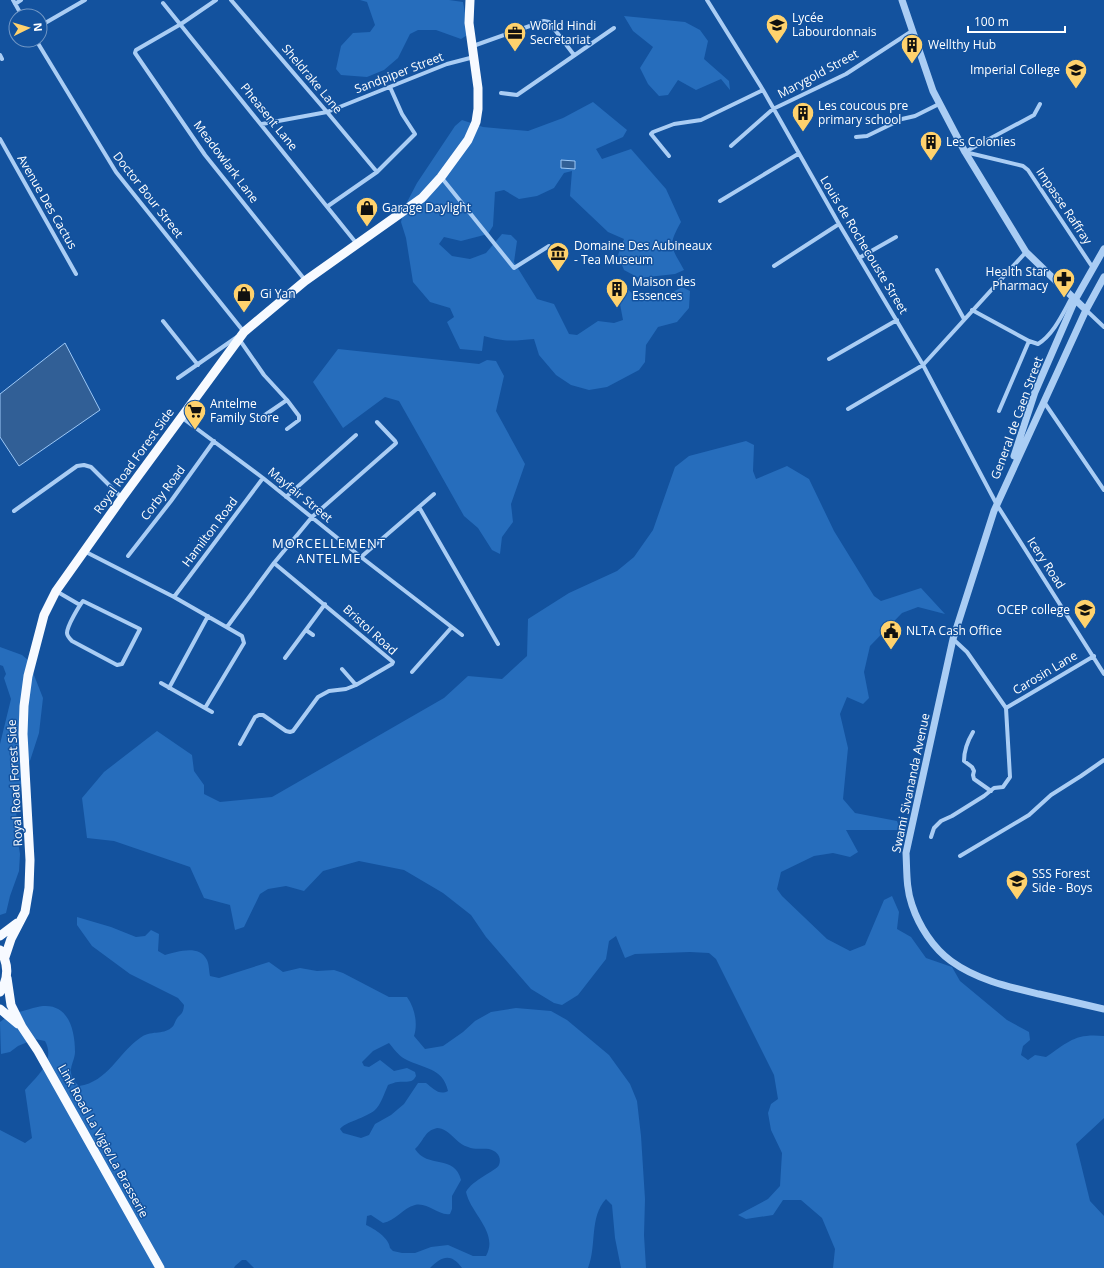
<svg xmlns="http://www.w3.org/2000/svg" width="1104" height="1268" font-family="'Open Sans',sans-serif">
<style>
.green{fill:#266dbc;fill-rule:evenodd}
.water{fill:#315f96;stroke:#9cc8f7}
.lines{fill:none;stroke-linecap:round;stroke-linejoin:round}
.minor{stroke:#aacdf4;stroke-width:4}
.tertiary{stroke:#aacdf4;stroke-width:7}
.primary{stroke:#f7faff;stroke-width:9}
.labels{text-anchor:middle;stroke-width:3;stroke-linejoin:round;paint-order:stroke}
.poi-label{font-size:12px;fill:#fff;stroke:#13529e;text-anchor:start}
.street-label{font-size:12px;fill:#fff;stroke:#13529e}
.neighbourhood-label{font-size:13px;letter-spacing:1px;fill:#fff;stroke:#13529e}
</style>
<rect width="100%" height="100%" fill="#13529e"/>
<!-- green -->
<path class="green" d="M360,0H449L463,2L469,34L461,39L436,30H418L410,34L398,58L384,70L367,77L341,75L336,69L341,46L353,33L370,32L375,25L367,2Z
M624,16L685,22L700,30L708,41L704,59L729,81L730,90L721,79L696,90L678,80L668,95L659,96L648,84L640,68L653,47L633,31Z
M593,102L627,130L623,137L596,149L602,159L631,149L666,189L681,222C667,247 671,246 684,270L675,274L639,278L624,270L618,255L624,239L608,232L570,196L572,171L564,173L554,188L537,196L519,199L504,190L495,192L493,226L488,234L461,241L444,237L439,244L452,256L470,259L486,253L502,234L511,235L517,241L514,262L537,299L554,304L569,334L577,335L598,321L614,323L623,320L620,304L610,290L612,282L621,283L634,295L651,301L660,299L682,287L690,291L689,308L677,322L658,327L646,345L645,362L639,370L607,387L589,390L571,385L556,375L539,355L534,339C514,341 504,342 484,336L482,351L460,349L447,322L454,317L450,308L430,302L413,282L406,238L401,222L405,206L417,183L455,126L462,120L483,127L528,131L563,118Z
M338,349L479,364L487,360L496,361L504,376L496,411L525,464L511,504L513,522L502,537L500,554L492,550L478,528L464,516L399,401L385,397L343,428L313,382Z
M746,441L754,445L753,471L756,479L787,466L809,479L834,531L874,596L881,601L921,588L945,614L918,607L902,613L870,646L864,672L869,698L863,704L847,697L840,714L848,748L843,799L855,813L897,821L900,830H846L858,852L850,857L833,853L814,856L781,872L777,889L782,896L827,939L850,951L865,945L884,900L892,896L899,912L897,929L911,937L926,958L952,967L960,981L1007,1020L1029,1032L1030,1040L1023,1046L1021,1055L1028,1060L1035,1055L1046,1057C1068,1042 1075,1033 1104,1036V1118L1076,1144L1090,1201L1104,1216V1268H833L835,1249L822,1218L801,1200H783L773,1215L746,1219L738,1215L768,1199L780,1186L782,1153L771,1130L768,1113L771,1104L778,1099L774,1075L716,959L709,953L690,952L635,954L625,958L616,936L609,941L606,959L578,995L562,1005L554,1003L531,989L486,937L471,915L443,893L404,870L359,861L323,871L304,891L286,886L268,889L260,894L244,927L235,930L230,905L204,898L190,867L114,841L87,838L82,798L104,772L157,731L192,755L194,771L204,785V794L220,802L272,797L444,698L468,676L502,679L527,656L528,619L569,593L617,571L634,557L653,530L675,467L689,456Z
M0,647L22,655L28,660L43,698L39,733L16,804L17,835L20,854L19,871L10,896L6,913L0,915V744L11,699L4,678L6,674L3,666L0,665Z
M77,917L111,927L136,937L145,936L151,930L159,934L158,951L165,955C177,952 199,944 207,960C209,964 209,971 210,976L219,978L269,962L283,972L300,968L317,971L334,970L343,973L389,997H407C415,1008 418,1024 414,1036L425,1049L443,1046L463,1032L475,1021L491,1012L516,1008L551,1011L567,1020L609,1055L630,1084L637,1101L641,1136L645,1199L644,1235L646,1268H621L615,1238L612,1205L606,1199C589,1217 597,1246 588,1268H462C451,1253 442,1256 430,1268H254L246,1260H242L235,1266L234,1268H0V1130L25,1143L32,1138L25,1090C37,1076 56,1061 45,1041L35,1039L18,1046L10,1052L1,1054L0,1022C11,1013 20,1012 33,1008C66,998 75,1026 75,1052C75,1059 70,1066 71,1073C72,1079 75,1082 79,1086C108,1082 118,1053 140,1038C150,1030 163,1035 171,1028C174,1026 174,1024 176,1020C180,1013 183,1016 184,1005L178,998L130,974L92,946L77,925ZM389,1043C394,1049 398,1055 405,1059C423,1069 443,1067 448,1091C439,1096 433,1088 426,1083H418L404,1104L391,1115L375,1124L369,1135L361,1138L343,1133L340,1129C345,1122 366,1118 375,1110C380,1106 385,1092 388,1085C391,1084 395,1082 398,1082C406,1081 412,1084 416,1076L415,1072L407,1068L394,1071L380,1060L369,1067L364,1066L362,1062L373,1051ZM437,1128C440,1128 443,1129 446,1131C454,1136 458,1144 468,1147C475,1150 482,1148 489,1149C497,1151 502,1157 499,1165C496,1171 472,1180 466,1192C471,1214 499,1233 486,1256H473L448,1245L431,1247L415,1253H402L393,1251L390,1248C389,1238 375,1229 366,1225L367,1216L371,1215L383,1223C395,1221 403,1208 415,1205C428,1202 438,1216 450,1214L452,1209V1196L461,1180C455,1154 427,1169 415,1149C424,1141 424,1131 437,1128Z"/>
<!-- water -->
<path class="water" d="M561,160L575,161V169L561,168Z
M65,343L100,410L19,466L0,437V394Z"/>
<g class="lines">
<!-- minor -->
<path class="minor" d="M13,0L22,16
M216,0L181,24L136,50L135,53L205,155L305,280
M231,0L327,112L377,172
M707,0L763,90L839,224L923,365L997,505L1104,674
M163,3L357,244
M15,4L21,0
M40,26L85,0
M36,40L116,172L244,332
M473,46L544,21L549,22L574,55
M0,55L2,59
M501,93L517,95L614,28
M262,124L327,112L447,64L474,57
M856,137L867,136L902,119L915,116L939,104
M0,139L76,274
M731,146L773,109L846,74L912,31
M965,152L1023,166L1028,170L1093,268
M965,152L1034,115L1040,104
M669,156L651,134L653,132L674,124L701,120L763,90
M441,177L514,268L549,246
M720,201L798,154
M328,206L377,172L415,134L402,114L390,87
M859,258L896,237
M774,266L839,224
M937,270L964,319
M972,310L1029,341L1038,344C1054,334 1063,313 1072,297
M1086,310L1104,327
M163,321L198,365
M239,339L264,375L287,400L299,416V420L287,429
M829,359L897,320
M178,378L237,337
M1044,402L1104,490
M848,409L923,365L1026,252
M999,411L1029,341
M181,417L263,478L361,557L462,635
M262,417L287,400
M286,497L356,435
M419,507L498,644
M14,511L77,466L84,465L91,467L122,498
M84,551L174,597L242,636L244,643L205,708
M128,556L171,501L214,441
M361,557L434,494
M56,591L80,605
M174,597L263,478
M83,601L140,629L122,664L117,665L72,641C69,638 67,636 67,633C67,626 79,606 83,601Z
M227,627L274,563L312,517L394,445L396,443L395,441L377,422
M306,630L313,635
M285,658L325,604
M342,669L356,685
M412,672L451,628
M161,683L212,712
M169,688L208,616
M1006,708L1094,656
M973,732C967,742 964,750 964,761L972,767L974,771L973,775L974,779L991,791
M240,744L255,717L259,715H263L286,731L290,732L293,731L318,697L329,691L346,689L356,685L392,664L393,662L274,563
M931,837L934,828L941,821L952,816L984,796L994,788L1003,787L1010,777L1006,708L967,652L953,639
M960,856L1029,815L1051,795L1081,776L1104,760"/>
<!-- tertiary -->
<path class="tertiary" d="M902,0L933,91L965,152L1026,252L1086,310
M1104,277L1086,310L994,511L953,639L906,853C907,871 906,888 912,905C919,926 933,948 951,961C977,980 1009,987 1039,994C1061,999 1082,1004 1104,1009
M1014,456L1035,392L1075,300L1104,249"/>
<!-- primary -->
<path class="primary" d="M0,936L17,923
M0,950C9,964 9,978 0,992
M5,957L11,939L25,912L29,888L30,860L23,734L24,706L28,676L44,615L56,591L122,498L244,332L305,281L422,198L441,177L468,140L476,122L478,109V88L469,23L470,0
M7,978L11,1005L22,1027L38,1051L160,1268
M0,1009L18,1024"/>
</g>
<!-- icons -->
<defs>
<g id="school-pin" transform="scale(1.15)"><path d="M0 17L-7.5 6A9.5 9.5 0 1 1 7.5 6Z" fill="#ffd26d" stroke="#13529e"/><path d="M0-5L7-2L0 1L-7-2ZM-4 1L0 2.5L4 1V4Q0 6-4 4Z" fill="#111"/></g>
<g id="office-pin" transform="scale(1.15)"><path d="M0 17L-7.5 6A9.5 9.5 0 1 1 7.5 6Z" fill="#ffd26d" stroke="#13529e"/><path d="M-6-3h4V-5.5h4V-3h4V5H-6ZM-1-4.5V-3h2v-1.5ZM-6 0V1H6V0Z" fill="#111"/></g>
<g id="building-pin" transform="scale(1.15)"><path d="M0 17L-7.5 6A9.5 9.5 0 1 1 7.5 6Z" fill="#ffd26d" stroke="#13529e"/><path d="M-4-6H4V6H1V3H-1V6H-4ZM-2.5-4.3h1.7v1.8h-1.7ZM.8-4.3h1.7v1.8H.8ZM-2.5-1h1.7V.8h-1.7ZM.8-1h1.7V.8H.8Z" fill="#111"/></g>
<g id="university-pin" transform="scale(1.15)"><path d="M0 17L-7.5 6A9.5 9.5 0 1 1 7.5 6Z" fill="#ffd26d" stroke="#13529e"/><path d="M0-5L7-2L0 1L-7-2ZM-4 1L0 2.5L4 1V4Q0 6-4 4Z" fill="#111"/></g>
<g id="shop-pin" transform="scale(1.15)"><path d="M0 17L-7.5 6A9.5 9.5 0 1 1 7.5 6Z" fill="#ffd26d" stroke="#13529e"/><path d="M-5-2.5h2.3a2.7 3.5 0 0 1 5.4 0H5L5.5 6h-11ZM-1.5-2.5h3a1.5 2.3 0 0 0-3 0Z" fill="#111"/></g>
<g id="museum-pin" transform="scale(1.15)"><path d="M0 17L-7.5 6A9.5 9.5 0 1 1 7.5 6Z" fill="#ffd26d" stroke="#13529e"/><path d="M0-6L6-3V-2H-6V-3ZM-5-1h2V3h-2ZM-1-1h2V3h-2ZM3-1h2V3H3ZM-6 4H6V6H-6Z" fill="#111"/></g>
<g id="pharmacy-pin" transform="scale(1.15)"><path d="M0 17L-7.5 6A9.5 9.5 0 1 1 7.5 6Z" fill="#ffd26d" stroke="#13529e"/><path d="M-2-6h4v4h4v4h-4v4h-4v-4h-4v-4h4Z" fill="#111"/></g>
<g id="supermarket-pin" transform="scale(1.15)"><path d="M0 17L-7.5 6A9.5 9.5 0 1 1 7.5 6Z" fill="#ffd26d" stroke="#13529e"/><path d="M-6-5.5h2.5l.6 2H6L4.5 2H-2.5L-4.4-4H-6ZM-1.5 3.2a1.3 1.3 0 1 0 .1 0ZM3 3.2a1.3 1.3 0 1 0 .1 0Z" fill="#111"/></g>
<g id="civic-pin" transform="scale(1.15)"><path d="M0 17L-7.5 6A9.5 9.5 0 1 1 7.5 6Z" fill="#ffd26d" stroke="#13529e"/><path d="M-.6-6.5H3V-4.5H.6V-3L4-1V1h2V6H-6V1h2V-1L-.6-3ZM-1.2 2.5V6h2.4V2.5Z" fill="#111"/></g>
</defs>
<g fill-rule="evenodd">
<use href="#school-pin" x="777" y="25"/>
<use href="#office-pin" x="515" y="33"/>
<use href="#building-pin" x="912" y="45"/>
<use href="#university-pin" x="1076" y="70"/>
<use href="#building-pin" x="803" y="113"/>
<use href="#building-pin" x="931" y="142"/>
<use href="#shop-pin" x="367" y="208"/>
<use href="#museum-pin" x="558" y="253"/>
<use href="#pharmacy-pin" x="1064" y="279"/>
<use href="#building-pin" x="617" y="289"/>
<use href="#shop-pin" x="244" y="294"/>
<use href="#supermarket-pin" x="195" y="411"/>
<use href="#school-pin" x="1085" y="610"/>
<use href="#civic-pin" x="891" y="631"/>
<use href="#school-pin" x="1017" y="881"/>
</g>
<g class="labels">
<!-- poi labels -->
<g class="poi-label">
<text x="792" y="22">Lycée<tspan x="792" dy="14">Labourdonnais</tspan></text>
<text x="530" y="30">World Hindi<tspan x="530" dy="14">Secretariat</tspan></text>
<text x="928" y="49">Wellthy Hub</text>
<text x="1060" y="74" text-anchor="end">Imperial College</text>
<text x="818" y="110">Les coucous pre<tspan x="818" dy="14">primary school</tspan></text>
<text x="946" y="146">Les Colonies</text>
<text x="382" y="212">Garage Daylight</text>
<text x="574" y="250">Domaine Des Aubineaux<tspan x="574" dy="14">- Tea Museum</tspan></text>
<text x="1048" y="276" text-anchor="end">Health Star<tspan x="1048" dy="14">Pharmacy</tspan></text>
<text x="632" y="286">Maison des<tspan x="632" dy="14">Essences</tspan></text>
<text x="260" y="298">Gi Yan</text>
<text x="210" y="408">Antelme<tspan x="210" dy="14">Family Store</tspan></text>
<text x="1070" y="614" text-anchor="end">OCEP college</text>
<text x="906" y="635">NLTA Cash Office</text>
<text x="1032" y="878">SSS Forest<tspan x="1032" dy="14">Side - Boys</tspan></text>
</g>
<!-- street labels -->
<g class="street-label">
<text transform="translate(399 73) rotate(-21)" y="4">Sandpiper Street</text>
<text transform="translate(818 74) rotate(-28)" y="4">Marygold Street</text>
<text transform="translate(312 79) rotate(50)" y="4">Sheldrake Lane</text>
<text transform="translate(269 117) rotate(51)" y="4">Pheasent Lane</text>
<text transform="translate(226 162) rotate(53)" y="4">Meadowlark Lane</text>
<text transform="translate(148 195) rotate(52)" y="4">Doctor Bour Street</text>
<text transform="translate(47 202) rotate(60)" y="4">Avenue Des Cactus</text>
<text transform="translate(1064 206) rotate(56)" y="4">Impasse Raffray</text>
<text transform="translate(864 245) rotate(59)" y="4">Louis de Rochecouste Street</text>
<text transform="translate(1017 418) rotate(-70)" y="4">General de Caen Street</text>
<text transform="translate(134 461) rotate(-54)" y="4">Royal Road Forest Side</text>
<text transform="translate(163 493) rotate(-53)" y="4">Corby Road</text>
<text transform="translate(300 495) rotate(39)" y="4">Mayfair Street</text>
<text transform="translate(210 532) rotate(-53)" y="4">Hamilton Road</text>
<text transform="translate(1046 563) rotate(57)" y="4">Icery Road</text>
<text transform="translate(370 630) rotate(42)" y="4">Bristol Road</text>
<text transform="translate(1045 673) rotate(-31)" y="4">Carosin Lane</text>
<text transform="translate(15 783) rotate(-93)" y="4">Royal Road Forest Side</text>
<text transform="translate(911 783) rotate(-78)" y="4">Swami Sivananda Avenue</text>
<text transform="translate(103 1141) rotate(61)" y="4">Link Road La Vigie/La Brasserie</text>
</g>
<!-- neighbourhood labels -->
<g class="neighbourhood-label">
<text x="329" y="548">MORCELLEMENT<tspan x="329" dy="15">ANTELME</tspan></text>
</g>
</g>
<!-- north arrow -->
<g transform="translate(28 28) rotate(85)"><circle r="19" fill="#13529e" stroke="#7197c5"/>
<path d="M0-3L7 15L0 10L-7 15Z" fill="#ffd26d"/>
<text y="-6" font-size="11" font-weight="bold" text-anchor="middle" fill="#ffffff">N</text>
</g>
<!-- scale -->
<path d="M968 26v6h97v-6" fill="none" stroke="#ffffff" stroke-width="2"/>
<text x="974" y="26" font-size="12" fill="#ffffff" stroke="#13529e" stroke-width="3" paint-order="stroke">100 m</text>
</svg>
